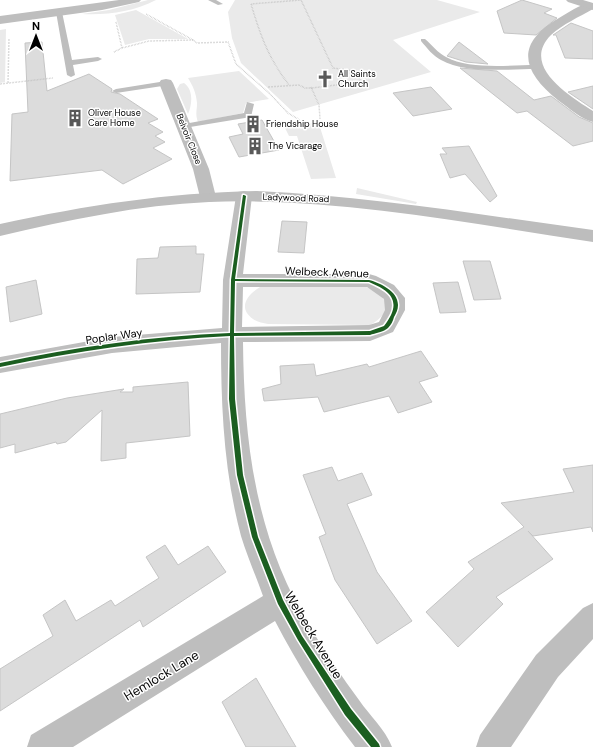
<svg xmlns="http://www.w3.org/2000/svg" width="593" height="747" font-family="'DM Sans',sans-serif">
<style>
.green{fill:#eaeaea}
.building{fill:#dcdcdc;stroke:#c5c5c5}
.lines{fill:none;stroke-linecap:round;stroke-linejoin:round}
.path{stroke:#b8b8b8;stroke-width:1.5;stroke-dasharray:0.5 1;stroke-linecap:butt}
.service{fill:#bebebe;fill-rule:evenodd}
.minor{fill:#bebebe;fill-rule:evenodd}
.tertiary{fill:#bebebe;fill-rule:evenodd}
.primary{fill:#bdbdbd;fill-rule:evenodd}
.cycleway-casing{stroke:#fff;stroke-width:3}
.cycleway{fill:#1b5e20;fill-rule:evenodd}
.labels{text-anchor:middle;stroke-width:3;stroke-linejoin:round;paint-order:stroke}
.far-poi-label{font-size:9px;fill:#000;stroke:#fff;text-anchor:start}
.far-street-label{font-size:9px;fill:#000;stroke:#fff}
.street-label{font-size:11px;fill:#000;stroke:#fff}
.near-street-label{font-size:13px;fill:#000;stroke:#fff}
</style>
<rect width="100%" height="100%" fill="#fff"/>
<!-- green -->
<path class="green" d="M148,0H156C132,12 109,15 82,14L109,10Z
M235,0H437L480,12L393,40L431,72L293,112L241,63L232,38L228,12Z
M136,10L188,39H149L125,45L115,15Z
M6,29L5,82L0,83V30Z
M239,71L269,99L246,103L243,113L198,122C195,114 197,111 197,103C196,93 193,86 188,78Z
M184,83C194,90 192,105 188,114L177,89L180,84Z
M312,123L319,124L336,178L311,179L297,136H289L285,128Z
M357,188L417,202L416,204L356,194Z
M264,285L364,286C389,296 396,310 370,325L268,324C263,323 257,322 253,319C235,306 251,291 264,285Z"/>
<!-- building -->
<path class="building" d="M522,0L552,9L544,13L557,18L536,35L504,33L497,11Z
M571,23L593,31V59L565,58L556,35H553Z
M42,42L47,91L89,74L112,89L111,92L120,94L158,119L148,123L163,132L155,136L165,142L153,148L172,159L123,184L102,170L10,181L12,114L28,112L25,43Z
M459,42L488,64L466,62L447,56Z
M460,68L497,71L534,100L551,96L579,117L593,123V141L573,146L527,111L517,113Z
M593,86V109L568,92Z
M431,87L452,109L413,116L393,93Z
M262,120L279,150L239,157L229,137L243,134L238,124Z
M469,146L497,196L490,202L465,174L450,178L440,154H447L442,148Z
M282,221L307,222L304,253L278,252Z
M196,246V254H204L200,292L136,294L137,259L158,258L160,247Z
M463,261H490L501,299L474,300Z
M36,280L42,314L10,322L6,287Z
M458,282L466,312L440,313L433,283Z
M421,351L438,376L419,382L432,402L398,413L389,396L324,412L318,397L264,401L262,389L281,384L280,366L314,364L316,376L367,364L369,367Z
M188,382L190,436L126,443V458L101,461L102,410L66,442L57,444L56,442L15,453V444L0,448V414L67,398L124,389L120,392H133V387Z
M593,465V532L591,527L533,536L528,531L553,559L496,597L503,604L458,647L426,612L474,569L468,562L524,527L501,503L574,492L563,469Z
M332,467L338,481L362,473L372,495L347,504L377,572L412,621L377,644L335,580L319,537L326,534L303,475Z
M165,545L178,565L208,546L226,572L143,627L140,620L0,711V669L53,636L43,615L65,600L76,621L111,600L115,606L159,578L146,557Z
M256,678L282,723L296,747H246L222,702Z"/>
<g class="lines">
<!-- path -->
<path class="path" d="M116,22L122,48L149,41L193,40L146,14
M193,40L197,43L228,42L236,64L269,93L288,113L300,120
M114,52L122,48
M8,83L9,38
M0,84L53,78
M268,87L299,85L305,88H312L361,82L356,71L333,68L301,0L251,4C261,37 268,57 289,85
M311,87L319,105L320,119"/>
<!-- service -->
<path class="service" d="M208,0H216L223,4L218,5Z
M59,10L62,12L72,60L98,57L102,59L98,61L73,65L75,75L71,77L67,75L56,12Z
M421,39H425C432,45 438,53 446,57C469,70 510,65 536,65L540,67L536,69C508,69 466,74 441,60C433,56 427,48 421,41Z
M166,81H169V85L116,93L112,91L116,89Z
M247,102L254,104L251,117L184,128L180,126L184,124L244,113Z"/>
<!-- minor -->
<path class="minor" d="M119,0H141L139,2L102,10L0,24V16Z
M590,3H593V9C579,17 563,24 551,35C520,66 570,96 593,111V122C581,119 569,108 559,101C522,72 514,44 559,18C569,12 579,5 590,3Z
M166,79L171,80L173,83L209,169L216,197L214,201L208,202L202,201L200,197L193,169L159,83L161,80Z
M244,191L250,192L252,196L243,274H369L376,276L394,285L405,298V310L393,332L370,341L243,342C244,444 256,539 310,627C325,652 342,677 359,700C370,716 385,729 392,747H355C325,708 298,665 275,621L73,747H27L31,735L263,596C256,576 247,556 241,536C224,472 221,408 221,343L112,353L0,373V357L112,337L222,328L223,280L236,196L238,192ZM243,287H367L384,299L385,310L379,322L369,325L242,327Z
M593,603V639L558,677L511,747H476L480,735L536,655L583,608Z"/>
<!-- tertiary -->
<path class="tertiary" d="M566,0H583L593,3V10L568,2Z"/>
<!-- primary -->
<path class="primary" d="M257,191C370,196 481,215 593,230V242C466,223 338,197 209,202C138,205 69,220 0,236V224C88,205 166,193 257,191Z"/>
<!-- cycleway casing -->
<g class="cycleway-casing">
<path id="cycleway" d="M243,195H244L246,196L235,279L369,280C380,283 398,291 398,305C398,310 396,313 394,317C393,321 391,325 388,328C384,332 375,333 370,335L234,336L235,399L243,475L258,537L283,600L302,636L351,709L379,744L380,747H371L345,715L298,640L278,604L252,537L237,475L229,399L230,336C152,340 76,351 0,367V363C76,347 152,336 230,333L231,280ZM235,281L369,282C383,288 400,296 391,315C389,319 387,322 384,326L370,331L234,333Z"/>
</g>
<!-- cycleway -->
<use href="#cycleway" class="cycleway"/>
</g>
<!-- icons -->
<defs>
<g id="church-bare" transform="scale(1.38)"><path d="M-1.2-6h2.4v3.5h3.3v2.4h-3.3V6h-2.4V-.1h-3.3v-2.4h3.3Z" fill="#595959" stroke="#fff" stroke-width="2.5" paint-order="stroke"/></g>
<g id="building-bare" transform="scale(1.38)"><path d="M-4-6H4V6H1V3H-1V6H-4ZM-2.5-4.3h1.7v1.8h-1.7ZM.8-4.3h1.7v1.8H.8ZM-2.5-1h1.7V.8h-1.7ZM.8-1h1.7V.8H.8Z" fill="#595959" stroke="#fff" stroke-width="2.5" paint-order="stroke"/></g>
</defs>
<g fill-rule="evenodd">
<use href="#church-bare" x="325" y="79"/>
<use href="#building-bare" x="75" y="118"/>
<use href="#building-bare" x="253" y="124"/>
<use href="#building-bare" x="255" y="146"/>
</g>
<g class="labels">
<!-- far-poi labels -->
<g class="far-poi-label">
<text x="338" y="77">All Saints<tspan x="338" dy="10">Church</tspan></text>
<text x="88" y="116">Oliver House<tspan x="88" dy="10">Care Home</tspan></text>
<text x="266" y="127">Friendship House</text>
<text x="268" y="149">The Vicarage</text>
</g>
<!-- far-street labels -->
<g class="far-street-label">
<text transform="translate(189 139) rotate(68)" y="3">Belvoir Close</text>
<text transform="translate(296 198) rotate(2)" y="3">Ladywood Road</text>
</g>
<!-- street labels -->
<g class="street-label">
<text transform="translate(327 272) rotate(2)" y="4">Welbeck Avenue</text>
<text transform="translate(114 336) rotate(-8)" y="4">Poplar Way</text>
</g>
<!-- near-street labels -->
<g class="near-street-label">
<text transform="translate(314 635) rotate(59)" y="5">Welbeck Avenue</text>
<text transform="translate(161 675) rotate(-31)" y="5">Hemlock Lane</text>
</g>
</g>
<!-- north arrow -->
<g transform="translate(36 36)" stroke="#ffffff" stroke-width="3" paint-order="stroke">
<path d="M0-3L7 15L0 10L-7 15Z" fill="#000000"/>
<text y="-6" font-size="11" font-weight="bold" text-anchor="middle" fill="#000000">N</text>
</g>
</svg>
